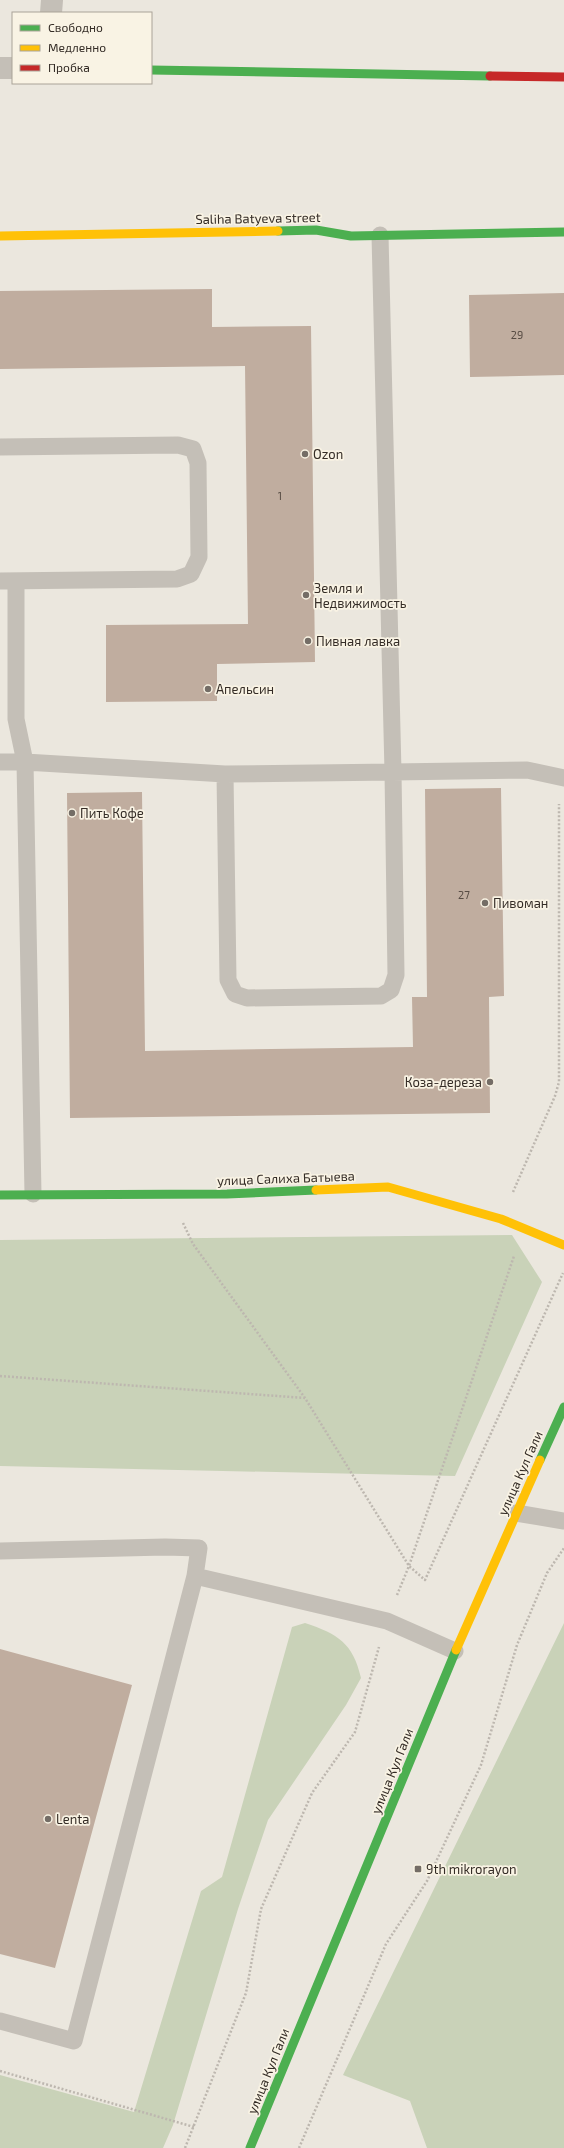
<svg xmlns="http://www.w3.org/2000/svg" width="564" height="2148" font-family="'Exo 2',sans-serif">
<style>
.green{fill:#c9d2b8}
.building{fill:#c0ad9f}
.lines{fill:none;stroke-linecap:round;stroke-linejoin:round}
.path{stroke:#bdb7af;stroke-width:2.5;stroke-dasharray:2 2;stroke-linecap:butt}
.lane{stroke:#c4bfb7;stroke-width:17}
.street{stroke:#c4bfb7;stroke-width:22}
.fast{stroke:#4caf50;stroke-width:9}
.slow{stroke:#ffc107;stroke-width:9}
.jam{stroke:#c62828;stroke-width:9}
.poi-dot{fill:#746d66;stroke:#f9f3e4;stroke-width:1.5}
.labels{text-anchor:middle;stroke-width:3.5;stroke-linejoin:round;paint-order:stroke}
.number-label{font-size:11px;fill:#574c44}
.street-label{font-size:13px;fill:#342c26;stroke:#f9f3e4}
.poi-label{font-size:13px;fill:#342c26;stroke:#f9f3e4;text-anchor:start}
</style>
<rect width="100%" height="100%" fill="#ebe7de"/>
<!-- green -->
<path class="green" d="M512,1235L542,1282L455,1476L0,1466V1240Z
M305,1623C338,1634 353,1643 361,1678L346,1705L268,1820L238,1909L173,2125L163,2148H0V2075L134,2112L201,1891L222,1877L292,1627Z
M564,1623V2148H427L410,2101L343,2075Z"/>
<!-- building -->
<path class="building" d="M212,289V327L311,326L315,662L217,664V701L106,702V625L248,624L245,366L0,369V291Z
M564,293V375L470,377L469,295Z
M501,788L504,996L489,997L490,1113L70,1118L67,793L142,792L145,1051L413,1047L412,997H427L425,789Z
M0,1649L132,1685L55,1968L0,1954Z"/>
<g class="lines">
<!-- path -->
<path class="path" d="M513,1192L555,1096L559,1082V804
M183,1223L193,1244L305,1398
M0,1376L305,1398L409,1566L425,1580L563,1273
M397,1595L409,1566L514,1256
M0,2071L194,2127
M185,2148L246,1993L261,1909L312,1793L355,1732L379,1647
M299,2148L386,1944L427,1881L481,1765L517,1645L547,1573L564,1548"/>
<!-- lane -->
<path class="lane" d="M0,447L178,445L193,449L198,463L199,557L191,574L177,579L0,581
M16,581V719L25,762L33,1194
M0,762H25L225,774L393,772L380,235
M225,774L228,980L235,994L247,998L381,996L391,990L396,975L393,772L527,770L564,778
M516,1513L564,1521
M0,1551L165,1547L199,1548L195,1576
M0,2021L74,2041L195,1576L387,1621L455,1651"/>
<!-- street -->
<path class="street" d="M51,13L52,0
M0,68H13"/>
<!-- fast -->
<path class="fast" d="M151,70L490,76
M278,231L316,230L351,236L564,232
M0,1195L227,1194L316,1190
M540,1460L564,1407
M250,2148L456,1650"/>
<!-- slow -->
<path class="slow" d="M0,236L278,231
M316,1190L388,1187L501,1219L564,1245
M456,1650L540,1460"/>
<!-- jam -->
<path class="jam" d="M490,76L564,77"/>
</g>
<!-- markers -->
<g class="poi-dot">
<circle cx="305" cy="454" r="4"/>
<circle cx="306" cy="595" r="4"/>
<circle cx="308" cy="641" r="4"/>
<circle cx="208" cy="689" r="4"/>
<circle cx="72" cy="813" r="4"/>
<circle cx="485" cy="903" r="4"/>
<circle cx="490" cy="1082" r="4"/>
<circle cx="48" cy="1819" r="4"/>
<rect x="414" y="1865" width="8" height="8" rx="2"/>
</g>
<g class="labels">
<!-- number labels -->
<g class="number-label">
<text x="517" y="339">29</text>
<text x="280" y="500">1</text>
<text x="464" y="899">27</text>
</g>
<!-- street labels -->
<g class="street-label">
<text transform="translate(258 218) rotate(-1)" y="5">Saliha Batyeva street</text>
<text transform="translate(286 1178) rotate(-2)" y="5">улица Салиха Батыева</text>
<text transform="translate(520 1473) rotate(-66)" y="5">улица Кул Гали</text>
<text transform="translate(392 1771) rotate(-68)" y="5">улица Кул Гали</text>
<text transform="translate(268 2071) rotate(-68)" y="5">улица Кул Гали</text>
</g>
<!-- poi labels -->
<g class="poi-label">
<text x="313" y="459">Ozon</text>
<text x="314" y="593">Земля и<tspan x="314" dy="15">Недвижимость</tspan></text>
<text x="316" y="646">Пивная лавка</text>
<text x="216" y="694">Апельсин</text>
<text x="80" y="818">Пить Кофе</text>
<text x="493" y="908">Пивоман</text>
<text x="482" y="1087" text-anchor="end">Коза-дереза</text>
<text x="56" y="1824">Lenta</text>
<text x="426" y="1874">9th mikrorayon</text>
</g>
</g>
<!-- legend -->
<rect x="12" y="12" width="140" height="72" fill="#f9f3e4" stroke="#aaa398"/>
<rect x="20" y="25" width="20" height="6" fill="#4caf50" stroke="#aaa398"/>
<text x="48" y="32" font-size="12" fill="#342c26">Свободно</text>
<rect x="20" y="45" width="20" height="6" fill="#ffc107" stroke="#aaa398"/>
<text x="48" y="52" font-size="12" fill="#342c26">Медленно</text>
<rect x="20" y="65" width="20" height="6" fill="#c62828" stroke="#aaa398"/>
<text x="48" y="72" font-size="12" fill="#342c26">Пробка</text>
</svg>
